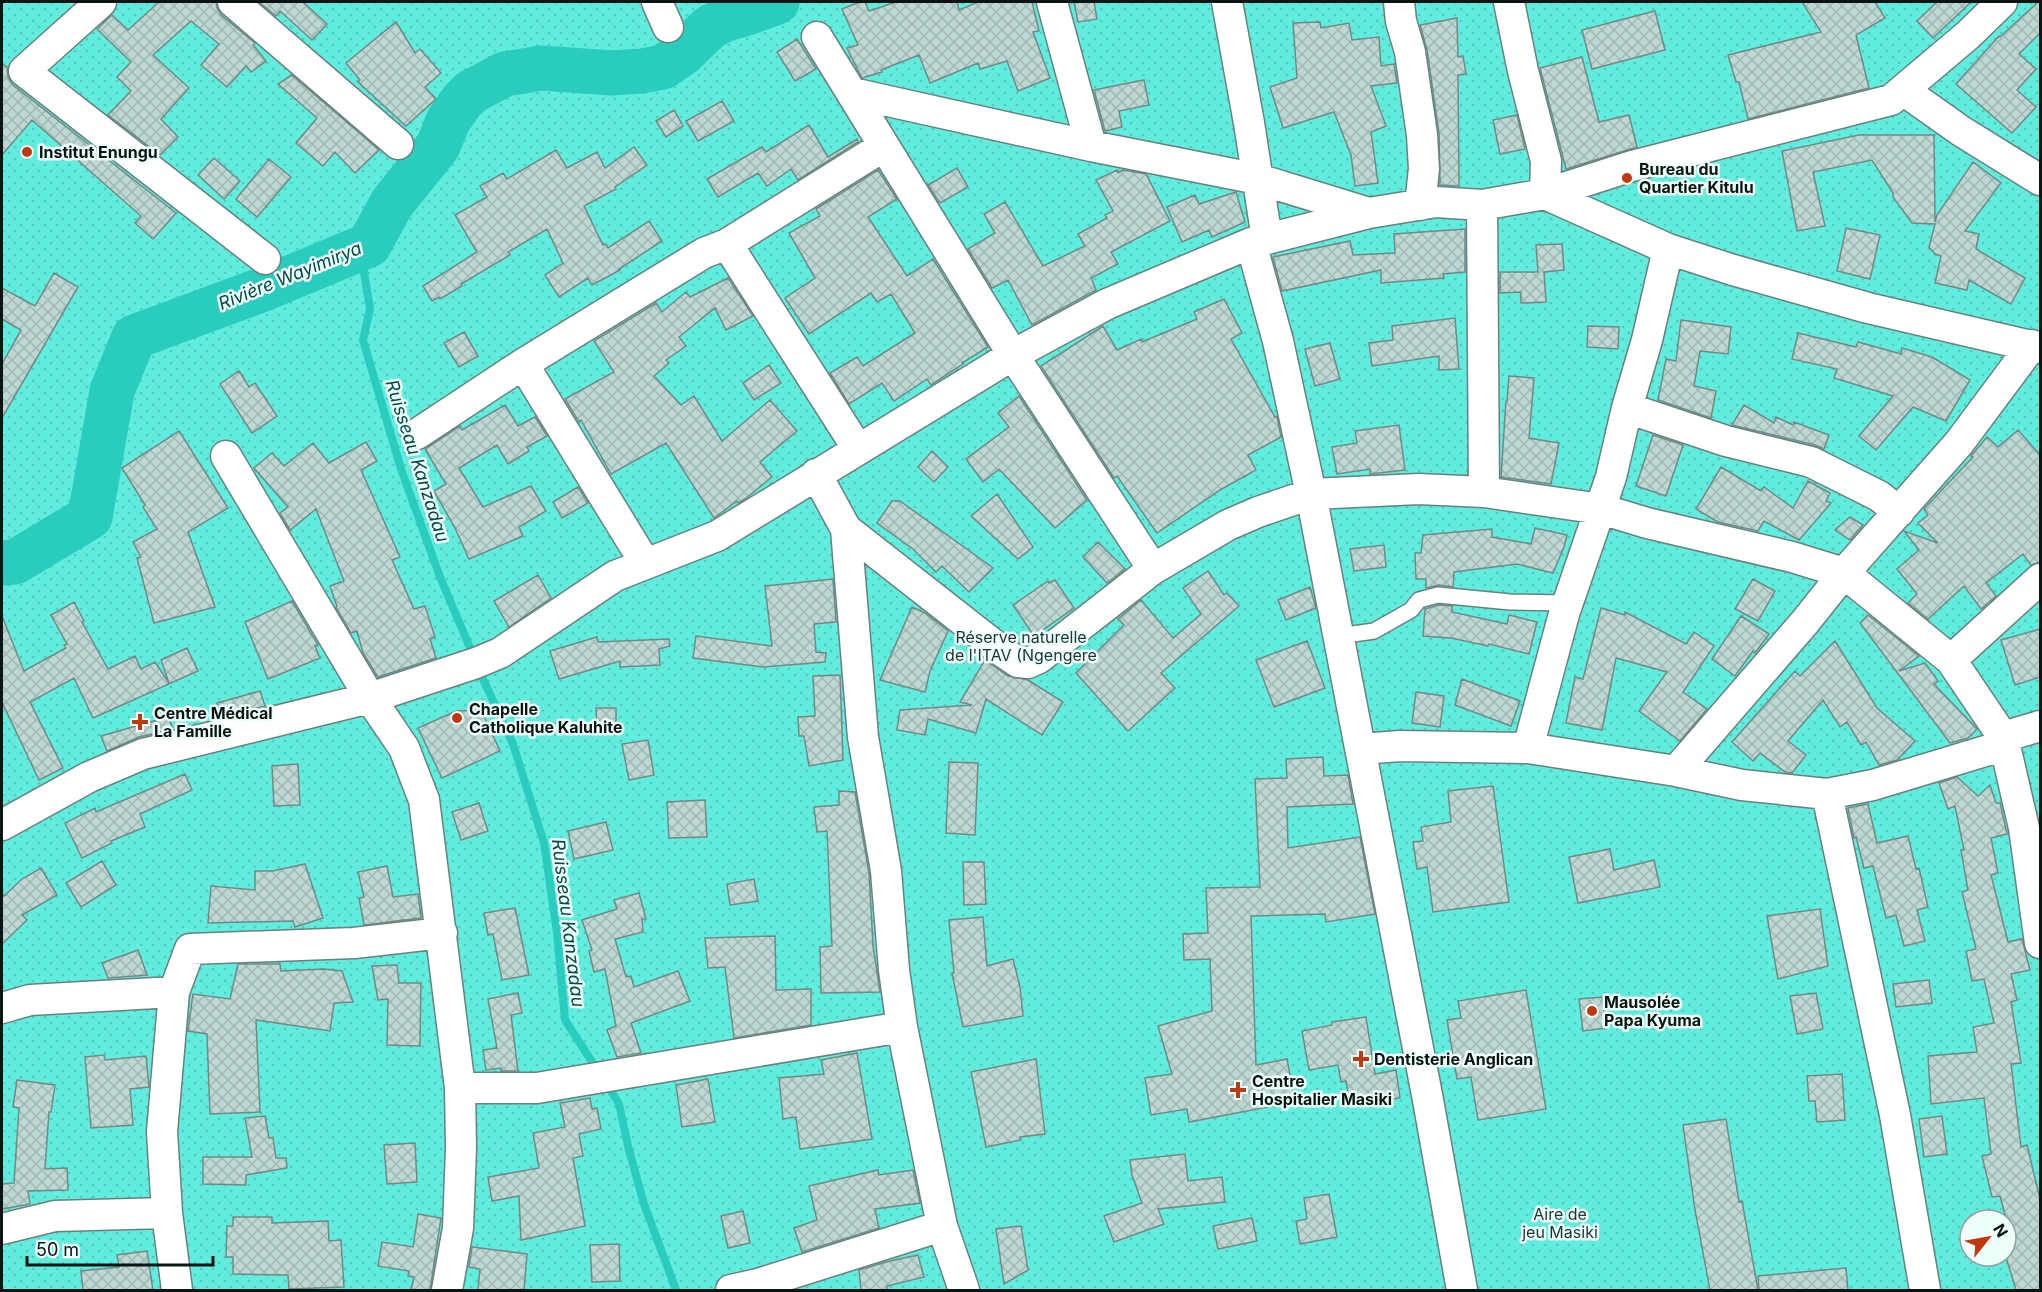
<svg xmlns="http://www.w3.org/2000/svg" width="2042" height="1292" font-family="Inter,sans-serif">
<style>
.park{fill:url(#park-dots);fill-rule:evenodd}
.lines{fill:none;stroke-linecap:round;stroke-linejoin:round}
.stream{stroke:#2accbd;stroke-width:8}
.river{stroke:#2accbd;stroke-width:45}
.building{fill:url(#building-cross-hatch);stroke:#728a87;stroke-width:1.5}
.lane-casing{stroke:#69817d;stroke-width:18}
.street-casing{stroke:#69817d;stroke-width:33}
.lane{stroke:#fff;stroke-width:15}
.street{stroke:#fff;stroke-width:30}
.poi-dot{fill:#c1380e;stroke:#eefefb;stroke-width:2}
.labels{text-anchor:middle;stroke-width:5;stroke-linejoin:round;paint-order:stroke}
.poi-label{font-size:16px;font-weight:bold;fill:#0b1412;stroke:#eefefb;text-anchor:start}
.park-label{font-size:16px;fill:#1c3431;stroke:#eefefb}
.water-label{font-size:18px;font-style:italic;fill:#044943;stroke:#eefefb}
</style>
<defs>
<pattern id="park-dots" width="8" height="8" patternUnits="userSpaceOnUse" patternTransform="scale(1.5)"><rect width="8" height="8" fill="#60edde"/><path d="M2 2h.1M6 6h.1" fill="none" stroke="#52cabd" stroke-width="1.8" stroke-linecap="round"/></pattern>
<pattern id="building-cross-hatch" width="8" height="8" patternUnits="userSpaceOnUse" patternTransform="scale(1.5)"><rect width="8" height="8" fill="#bdd7d3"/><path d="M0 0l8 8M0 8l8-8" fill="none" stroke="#a1b8b4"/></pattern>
</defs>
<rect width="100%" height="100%" fill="#eefefb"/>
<!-- park -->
<path class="park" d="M2,2H2040V1290H2ZM1970,1220H2006V1256H1970Z"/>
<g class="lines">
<!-- stream -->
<path class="stream" d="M369,245L363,266L370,309L363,340L401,469L440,577L474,657
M478,668L513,744L544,843L557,933L565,1020L598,1071
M606,1083L619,1104L629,1150L644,1204L676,1290"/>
<!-- river -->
<path class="river" d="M2,563L15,562L90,517L112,391L134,337L261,290L369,245L392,203L438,146L448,121L462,101L471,92L505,74L541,68L612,73L642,71L663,67L682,54L710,27L726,19L744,14L777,2"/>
</g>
<!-- building -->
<path class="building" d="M159,2H216L217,8L221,15L255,43L253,45L266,61L251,72L246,66L227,87L201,65L219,44L191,21L153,55L189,88L161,119L178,137L160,155L108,115L131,91L117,77L131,62L97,29L112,15L128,30Z
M259,2H303L327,24L312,40L280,11L276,16Z
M860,2H865L869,11L896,2H957L959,10L978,2H1032L1039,31L1033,32L1050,78L1018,91L1007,61L980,69L978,63L930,83L919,55L881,70L882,72L862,78L847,48L858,45L842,9Z
M1074,2H1094L1097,19L1078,22Z
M1802,2H1875L1885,18L1856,35L1869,88L1748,119L1739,82H1736L1728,55L1821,32Z
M1937,2H1971L1933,38L1917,21Z
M2038,2H2040V33L2019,54L2036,69L2017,90L2036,107L2012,133L1956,84L1999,36L2000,37Z
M1655,11L1665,50L1592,69L1582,30Z
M1457,18L1458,57L1463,56L1466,74L1458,75L1459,186L1440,185L1439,133L1427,50L1420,25Z
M396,22L415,53L420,49L441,73L425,87L436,99L406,126L358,82L360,80L346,63Z
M1320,22L1321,28L1349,23L1352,40L1379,37L1381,66L1394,64L1397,83L1371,86L1386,126L1371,132L1378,183L1355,186L1351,155L1334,112L1283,128L1270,87L1297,78L1293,23Z
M797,39L816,69L795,81L777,52Z
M1582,57L1599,122L1629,115L1637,147L1566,169L1540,68Z
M2,64L7,67L8,77L13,85L176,213L153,239L135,223L141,216L32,120L2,155Z
M292,75L379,150L355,173L335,152L323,166L296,143L317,118L278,84Z
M1144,80L1149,105L1119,111L1122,127L1105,131L1094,90Z
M722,101L734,121L698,141L686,121Z
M674,110L683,126L666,137L656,121Z
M1517,115L1525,149L1500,154L1493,120Z
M809,125L828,157L857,139L858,142L798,180L791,169L767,186L758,173L718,197L707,179L762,147L766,152Z
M1859,135H1934L1935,222L1937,215L1973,162L2001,183L1965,231L1979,234L1976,249L2025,278L2011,304L1969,280L1967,290L1935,283L1941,256L1935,254L1929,247L1935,224L1912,223L1893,197V193L1872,160L1813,172L1825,226L1797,231L1782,151Z
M634,147L647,165L615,187L616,189L584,206L603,245L606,244L608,248L649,221L662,241L619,269L620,270L592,285L588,278L559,297L545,275L563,263L547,229L508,252L510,255L461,284L462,286L440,299L439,297L432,301L423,286L477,252L455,215L487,197L480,186L503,173L507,179L556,150L567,168L597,152L605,168Z
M214,158L240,181L224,199L198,175Z
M269,159L291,177L257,217L236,199Z
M957,168L968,187L940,203L928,185Z
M878,170L897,199L868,217L907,276L933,259L988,347L962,363L963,364L931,385L927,379L894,401L882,383L849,404L830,373L857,357L863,366L915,333L891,294L877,302L871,293L809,334L785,298L815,278L789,233L820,216L816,209Z
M1117,170L1118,173L1123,170L1146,174L1170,221L1111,252L1118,264L1091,278L1096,290L1032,325L1008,280L992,288L968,249L995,233L984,214L1005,202L1043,266L1085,246L1078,234L1107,218L1105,215L1113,211L1096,180Z
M1236,192L1245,222L1212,237L1209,230L1182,242L1167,207L1195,195L1199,204Z
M1846,228L1880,235L1870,279L1837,271Z
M1465,229V272L1443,274L1444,278L1381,283V270L1282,291L1273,257L1350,241L1353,255L1395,253L1394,234Z
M1562,244L1564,270L1544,272L1546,302L1521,303V292L1500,293V272H1538L1536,245Z
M54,273L78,287L2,418V364L21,330L2,319V288L35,306Z
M728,278L753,316L726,330L715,308L679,337L686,346L666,360L669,363L654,376L681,405L694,396L722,441L770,400L797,431L760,462L772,477L745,499L738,503L737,501L714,518L666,443L611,474L581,420L579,422L565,399L614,372L594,341L656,303L662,312L686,292L690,297Z
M1224,299L1242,333L1231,339L1275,417L1277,416L1281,437L1248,455L1256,470L1220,490L1157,533L1117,476L1114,478L1041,366L1103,326L1117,350L1141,339L1142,342L1197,319L1194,312Z
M1455,318L1459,369L1439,370V356L1372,366L1369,343L1393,340L1392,326Z
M1681,320L1731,327L1728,354L1700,351L1694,386L1716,391L1711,418L1658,400L1666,359L1676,361Z
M1588,326L1619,327L1618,349L1587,347Z
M464,332L478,356L459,367L444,343Z
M1798,333L1856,347L1858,342L1901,354L1902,348L1932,357L1970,380L1946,421L1913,407L1876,450L1859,436L1893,396L1834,378L1837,369L1792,359Z
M1330,343L1340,379L1315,386L1305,349Z
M769,365L781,383L754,400L743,383Z
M239,371L249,387L255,383L277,416L252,433L220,384Z
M1509,376L1534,378L1529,438L1559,443L1551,484L1501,477L1506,401H1507Z
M1019,396L1087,500L1055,528L999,469L983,482L966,459L1009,427L998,413Z
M505,405L518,426L535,417L547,436L527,447L529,451L508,464L497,445L459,468L483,507L531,486L546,511L519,527L523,536L469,559L455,528L434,491L446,484L425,449L460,426L462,430Z
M1744,405L1774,423L1776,417L1793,425L1794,422L1829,435L1824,449L1815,445L1732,425Z
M1399,425L1405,470L1370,474V469L1337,474L1332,447L1357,443L1355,431Z
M2018,430L2040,455V562L2031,565L2023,554L1986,583L1996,596L1981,609L1964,586L1928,619L1908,603L1917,594L1897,569L1919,550L1904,531L1938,543L1918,523L1928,515L1924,509L1973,457L1971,456L1987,437L1998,447Z
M179,431L228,508L188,532L215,607L154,623L137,558L141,557L133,542L157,529L143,507L145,505L122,468Z
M1653,435L1683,445L1666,496L1636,486Z
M366,442L377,461L361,470L400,557L392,560L414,609L425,606L435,637L430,639L436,658L378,677L363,653L357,631L351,633L336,607L337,606L330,586L344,581L316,509L290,530L280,513L288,507L254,468L272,453L284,466L313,443L329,463Z
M932,451L948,467L934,482L918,467Z
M1721,467L1761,491L1764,487L1793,508L1808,481L1830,493L1826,501L1831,503L1799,540L1764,521L1758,531L1718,522L1696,509Z
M578,487L588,503L562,518L553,502Z
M997,494L1033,547L1018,559L971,516Z
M892,501H900L993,568L969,592L942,566L936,572L913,549L877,523Z
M1850,517L1863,525L1850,540L1835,530Z
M1535,528L1567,535L1564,547L1553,573L1517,564L1454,572L1453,587L1439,585L1426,588V579H1416L1415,553H1421L1423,535L1492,529V537L1531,544Z
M1098,542L1125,569L1107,583L1083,557Z
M1384,545L1386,567L1354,571L1350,549Z
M1208,571L1224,595L1227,593L1239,606L1161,673L1175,688L1128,731L1076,673L1124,625L1118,619L1141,600L1173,638L1201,614L1183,588Z
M538,575L551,598L509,627L494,601Z
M833,579L836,622L814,624L816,652L826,653L825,662L763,667L693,658L696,636L772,646L765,586Z
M1753,579L1775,591L1758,621L1735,609Z
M1055,580L1074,608L1034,636L1013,605L1048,581L1049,583Z
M1310,587L1316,608L1286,620L1278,600Z
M292,601L318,645L315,646L320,658L268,679L245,622Z
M74,602L84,621L82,622L108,669L135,656L141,669L155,662L169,683L161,660L187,648L198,671L93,718L74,678L30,702L63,768L39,780L2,702V616L24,671L66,648L64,645L67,644L51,615Z
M1439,605L1452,606V612L1507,624L1509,615L1537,622L1529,654L1489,644L1488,646L1451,638L1423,636L1425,609Z
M912,607L925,613L948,631L930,671L925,692L880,680Z
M1601,608L1625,615V612L1686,644L1694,632L1714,646L1683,692L1707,709L1680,741L1639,711L1667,672L1616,658L1602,730L1566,723L1575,677L1583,679Z
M1868,615L1919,656L1899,671L1925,663L1938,681L1934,684L1977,729L1968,738L1950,743L1860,623Z
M1741,616L1769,634L1755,653L1753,651L1735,676L1712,659Z
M2040,629V677L2015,685L2001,640Z
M597,637L598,642L669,639L670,646L659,649L660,665L620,667V661L559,679L550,651Z
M1307,641L1325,688L1274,707L1256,660Z
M1835,641L1877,708L1915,741L1897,760L1879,765L1866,742L1861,745L1847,722L1840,727L1823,700L1788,741L1806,755L1792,773L1785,772L1760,753L1753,761L1732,742L1795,671L1800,676Z
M985,660L1008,676L1028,680L1063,702L1042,735L986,699L976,733L928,719L925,735L897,730L900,710L972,705L960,702Z
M840,675L843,760L809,766L804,736H799L798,717L815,716L813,676Z
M1462,679L1520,701L1511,726L1455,705Z
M260,691L265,706L221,717L217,703Z
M1416,692L1444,696L1440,727L1412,723Z
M596,708H616V728H597Z
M481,710L500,751L442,778L418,728L456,711Z
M168,717L173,729L139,737L107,751L101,736Z
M648,740L654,775L629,780L622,744Z
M1323,757L1324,776L1348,775L1353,804L1287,807L1288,848L1360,837L1375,914L1326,922L1325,914L1251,916L1256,1065L1287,1059L1295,1102L1189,1122L1187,1109L1151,1115L1145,1078L1172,1074L1158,1026L1212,1011L1210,959L1184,960L1183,934L1208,933L1206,888L1260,887L1255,779L1287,778L1286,759Z
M949,762L978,763L975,835L946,833Z
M298,764L300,805L274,806L272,766Z
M185,774L192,790L140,814L145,827L111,841L112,843L82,858L65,823L95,808L96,812Z
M1957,777L1978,796L1990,785L1996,803H2000L2007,834L1991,838L1998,873L1991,875L2008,942L2022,939L2030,970L2011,974L2017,1000L2011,1002L2021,1063L2011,1064L2021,1147L2027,1145L2040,1199V1290H2016L2006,1257V1218L2000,1196L1992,1197L1982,1156L1991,1154L1984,1098L1931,1104L1928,1056L1977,1052L1973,1027L1994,1023L1984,979L1972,981L1966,951L1976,949L1962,892L1968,890L1961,850H1964L1955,806L1948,809L1939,783Z
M1493,786L1509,902L1433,912L1427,867L1417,869L1413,842L1423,841L1421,827L1451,822L1448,791Z
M839,791L855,792L869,873L873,946L880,992L821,993L820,947L832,946L827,831L817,832L814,807L839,805Z
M705,800L707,837L669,838L667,802Z
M479,803L488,831L461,840L452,812Z
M1868,804L1877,843L1908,836L1916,869L1919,868L1928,907L1917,910L1925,941L1904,946L1896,915L1886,918L1873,866L1864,868L1856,837L1854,838L1848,808Z
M606,822L613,850L574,859L568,831Z
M1610,849L1614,870L1654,860L1660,887L1578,903L1569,857Z
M102,861L116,885L81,907L66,883Z
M963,862H984L986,904L964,905Z
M305,864L323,918L295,927L293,921L208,923L211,886L255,890V871H273Z
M387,866L393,897L418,894L421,918L364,925L359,898L364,897L358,872Z
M41,868L57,895L22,915L27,920L2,944V893L4,896L22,879Z
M754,879L758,901L730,905L727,884Z
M639,893L646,919H642L643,932L615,939L626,977L631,976L634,987L678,971L690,1001L631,1023L641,1053L617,1057L607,1030L616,1026L605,969L594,972L589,951L592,950L582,920L617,909L614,900Z
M515,908L529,975L502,980L493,934L488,935L484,913Z
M1820,909L1828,966L1778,979L1767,916Z
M983,917L987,966L1013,959L1020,987L1023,1016L963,1027L952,973H954L949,920Z
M775,936L776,990L811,989V1025L734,1038L725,967L708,968L705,938Z
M138,950L147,975L108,978L102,963Z
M238,964H280L281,971L324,969L342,971L353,1002L334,1003L330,1031L256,1020L260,1112L210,1114L207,1034L188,1031L193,994L230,999Z
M397,965L399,983H421L420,1046L387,1045L388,999L378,1000L372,966Z
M1929,980L1932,1003L1896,1007L1893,984Z
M1526,990L1546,1109L1478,1120L1471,1077L1457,1079L1447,1020L1461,1018L1458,1001Z
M518,993L522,1013L511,1015L518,1071H501V1068L486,1070L483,1050L497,1048L488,999Z
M1816,993L1823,1029L1797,1034L1790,996Z
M1602,997L1606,1028L1583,1031L1579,999Z
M1366,1017L1375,1074L1396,1070L1400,1098L1350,1106L1346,1081L1341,1082L1338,1065L1309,1070L1302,1031L1332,1025V1022Z
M857,1053L872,1139L800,1149L796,1117L783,1119L779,1078L824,1074L821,1060Z
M104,1055L105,1060L146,1056L149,1087L130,1089L133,1125L91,1128L85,1057Z
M1036,1059L1045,1134L1020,1137L1021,1140L986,1147L971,1072Z
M1842,1074L1845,1120L1817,1122L1815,1101H1809L1807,1076Z
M708,1079L715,1122L682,1127L676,1085Z
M17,1080L55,1085L51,1112H49L45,1169L67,1168L68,1190L28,1191L30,1204L2,1209V1184L14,1183L19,1108L13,1107Z
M590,1098L592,1109L597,1108L601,1129L579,1134L583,1156L573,1158L585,1226L521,1240L519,1196L492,1201L488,1177L539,1168L533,1133L565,1127L560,1103Z
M265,1116L269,1138H273L276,1158H286L287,1168L246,1175V1185L203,1184V1157H252L245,1118Z
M1942,1116L1947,1154L1924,1157L1919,1119Z
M1726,1119L1739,1202L1742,1201L1758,1290H1710L1695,1210L1683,1125Z
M415,1143L417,1182L387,1184L384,1145Z
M1185,1154L1188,1181L1222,1177L1225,1202L1158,1209L1164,1224L1114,1242L1104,1216L1142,1203L1132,1175L1130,1160Z
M878,1170L879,1175L913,1170L920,1203L875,1209L879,1228L802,1252L794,1228L817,1220L809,1186Z
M1329,1194L1337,1237L1300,1244L1296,1221L1307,1219L1304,1198Z
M743,1211L750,1243L728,1248L721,1216Z
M418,1214L441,1218L430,1290H411L414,1277L408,1276L409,1271L378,1266L382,1242L413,1247Z
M233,1217H272V1223L328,1221L329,1241L341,1240L344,1287L289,1289L288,1275L233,1274V1257H226L227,1226H233Z
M1252,1218L1257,1241L1218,1249L1213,1226Z
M1021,1226L1028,1270L1004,1284L996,1229Z
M619,1244L620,1281L592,1282L590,1245Z
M472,1247L527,1254L524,1290H478L480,1269L469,1267Z
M147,1251L153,1290H83L81,1271L119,1267L117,1255Z
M918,1255L924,1277L887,1286V1290H861L859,1270L886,1262Z
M1846,1268L1848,1290H1759L1758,1276Z"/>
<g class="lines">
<!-- lane casing -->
<g class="lane-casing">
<path id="lane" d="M1339,636L1374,631L1411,610L1419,600L1438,595L1510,602L1568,603"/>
</g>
<!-- street casing -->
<g class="street-casing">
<path id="street" d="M101,2L24,71L265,259
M233,2L398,144
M657,2L668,27
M1052,2L1091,146
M1227,2L1249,123L1267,239
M1399,2L1401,21L1410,52L1422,135L1424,169L1420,205
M1509,2L1523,71L1546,161L1545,194
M817,37L1013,355L1153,569
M1903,90L1961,131L2040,180
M852,93L1091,146L1258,179L1369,213
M1545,194L1668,249L1733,270L1868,308L2040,348
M1482,205L1484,492
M1251,243L1278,341L1311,494L1428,1100L1462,1290
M727,244L858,449
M523,364L645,563
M1627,408L1726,441L1811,462L1879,496L1899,512
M417,434L523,364L704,253L727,244L884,146
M226,456L370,698L404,748L424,800L460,1088L461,1148L458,1228L447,1290
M816,474L846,529L863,737L886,871L894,970L902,1027L942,1226L964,1290
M846,529L1003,652L1018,662L1028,663L1039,658L1153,569L1228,525L1258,512L1311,494L1419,489L1484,492L1601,509L1647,523L1792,557L1844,573L1951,660L2003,737L2024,828L2040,943
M1951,660L2040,579
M2003,737L2040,726
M1528,748L1564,614L1611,477L1627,408L1647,340L1668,249
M1361,749L1400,746L1528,748L1676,771L1742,785L1827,794L1873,785L2005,745
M1676,771L1805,622L1844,573L1959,443L2032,345
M1827,794L1895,1115L1925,1290
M2,825L89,777L143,754L370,698L476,663L500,653L615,576L717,536L1013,355L1107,304L1251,243L1369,213L1436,202L1482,205L1545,194L1632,166L1891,100L1968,35L2002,2
M2,1008L30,1000L174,992
M460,1088H537L902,1027
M2,1229L55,1216L167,1213
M177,1290L167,1213L162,1132L174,992L190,949L354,943L442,933
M731,1290L758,1284L942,1226"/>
</g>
<!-- lane -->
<use href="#lane" class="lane"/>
<!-- street -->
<use href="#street" class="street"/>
</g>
<!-- markers -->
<g class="poi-dot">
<circle cx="27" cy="152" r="6"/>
<circle cx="1627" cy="178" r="6"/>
<circle cx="457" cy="718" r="6"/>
<path d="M137 713h6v6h6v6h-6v6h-6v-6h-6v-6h6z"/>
<circle cx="1592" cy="1011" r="6"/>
<path d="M1358 1050h6v6h6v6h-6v6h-6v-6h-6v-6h6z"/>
<path d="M1235 1081h6v6h6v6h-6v6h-6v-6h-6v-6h6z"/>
</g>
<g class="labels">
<!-- poi labels -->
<g class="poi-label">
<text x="39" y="158">Institut Enungu</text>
<text x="1639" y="175">Bureau du<tspan x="1639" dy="18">Quartier Kitulu</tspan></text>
<text x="469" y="715">Chapelle<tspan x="469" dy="18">Catholique Kaluhite</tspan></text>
<text x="154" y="719">Centre Médical<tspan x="154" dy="18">La Famille</tspan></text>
<text x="1604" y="1008">Mausolée<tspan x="1604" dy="18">Papa Kyuma</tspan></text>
<text x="1374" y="1065">Dentisterie Anglican</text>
<text x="1252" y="1087">Centre<tspan x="1252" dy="18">Hospitalier Masiki</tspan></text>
</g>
<!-- park labels -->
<g class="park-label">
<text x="1021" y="643">Réserve naturelle<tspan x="1021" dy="18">de l'ITAV (Ngengere</tspan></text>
<text x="1560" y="1220">Aire de<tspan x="1560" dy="18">jeu Masiki</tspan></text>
</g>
<!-- water labels -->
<g class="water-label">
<text transform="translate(290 276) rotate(-22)" y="6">Rivière Wayimirya</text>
<text transform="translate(417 461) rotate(72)" y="6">Ruisseau Kanzadau</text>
<text transform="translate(568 923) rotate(83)" y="6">Ruisseau Kanzadau</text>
</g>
</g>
<!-- border -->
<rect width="2042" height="1292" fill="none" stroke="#0b1412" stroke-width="6"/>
<!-- north arrow -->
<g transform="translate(1988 1238) rotate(59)"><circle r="28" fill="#eefefb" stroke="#93a09e" stroke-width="1.5"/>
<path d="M0-4.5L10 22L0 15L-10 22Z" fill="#c1380e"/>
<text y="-9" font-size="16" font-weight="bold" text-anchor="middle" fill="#0b1412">N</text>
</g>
<!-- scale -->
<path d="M27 1256v9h186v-9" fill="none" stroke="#0b1412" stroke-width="3"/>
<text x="36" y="1256" font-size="18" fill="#0b1412" stroke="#eefefb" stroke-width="4.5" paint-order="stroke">50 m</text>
</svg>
